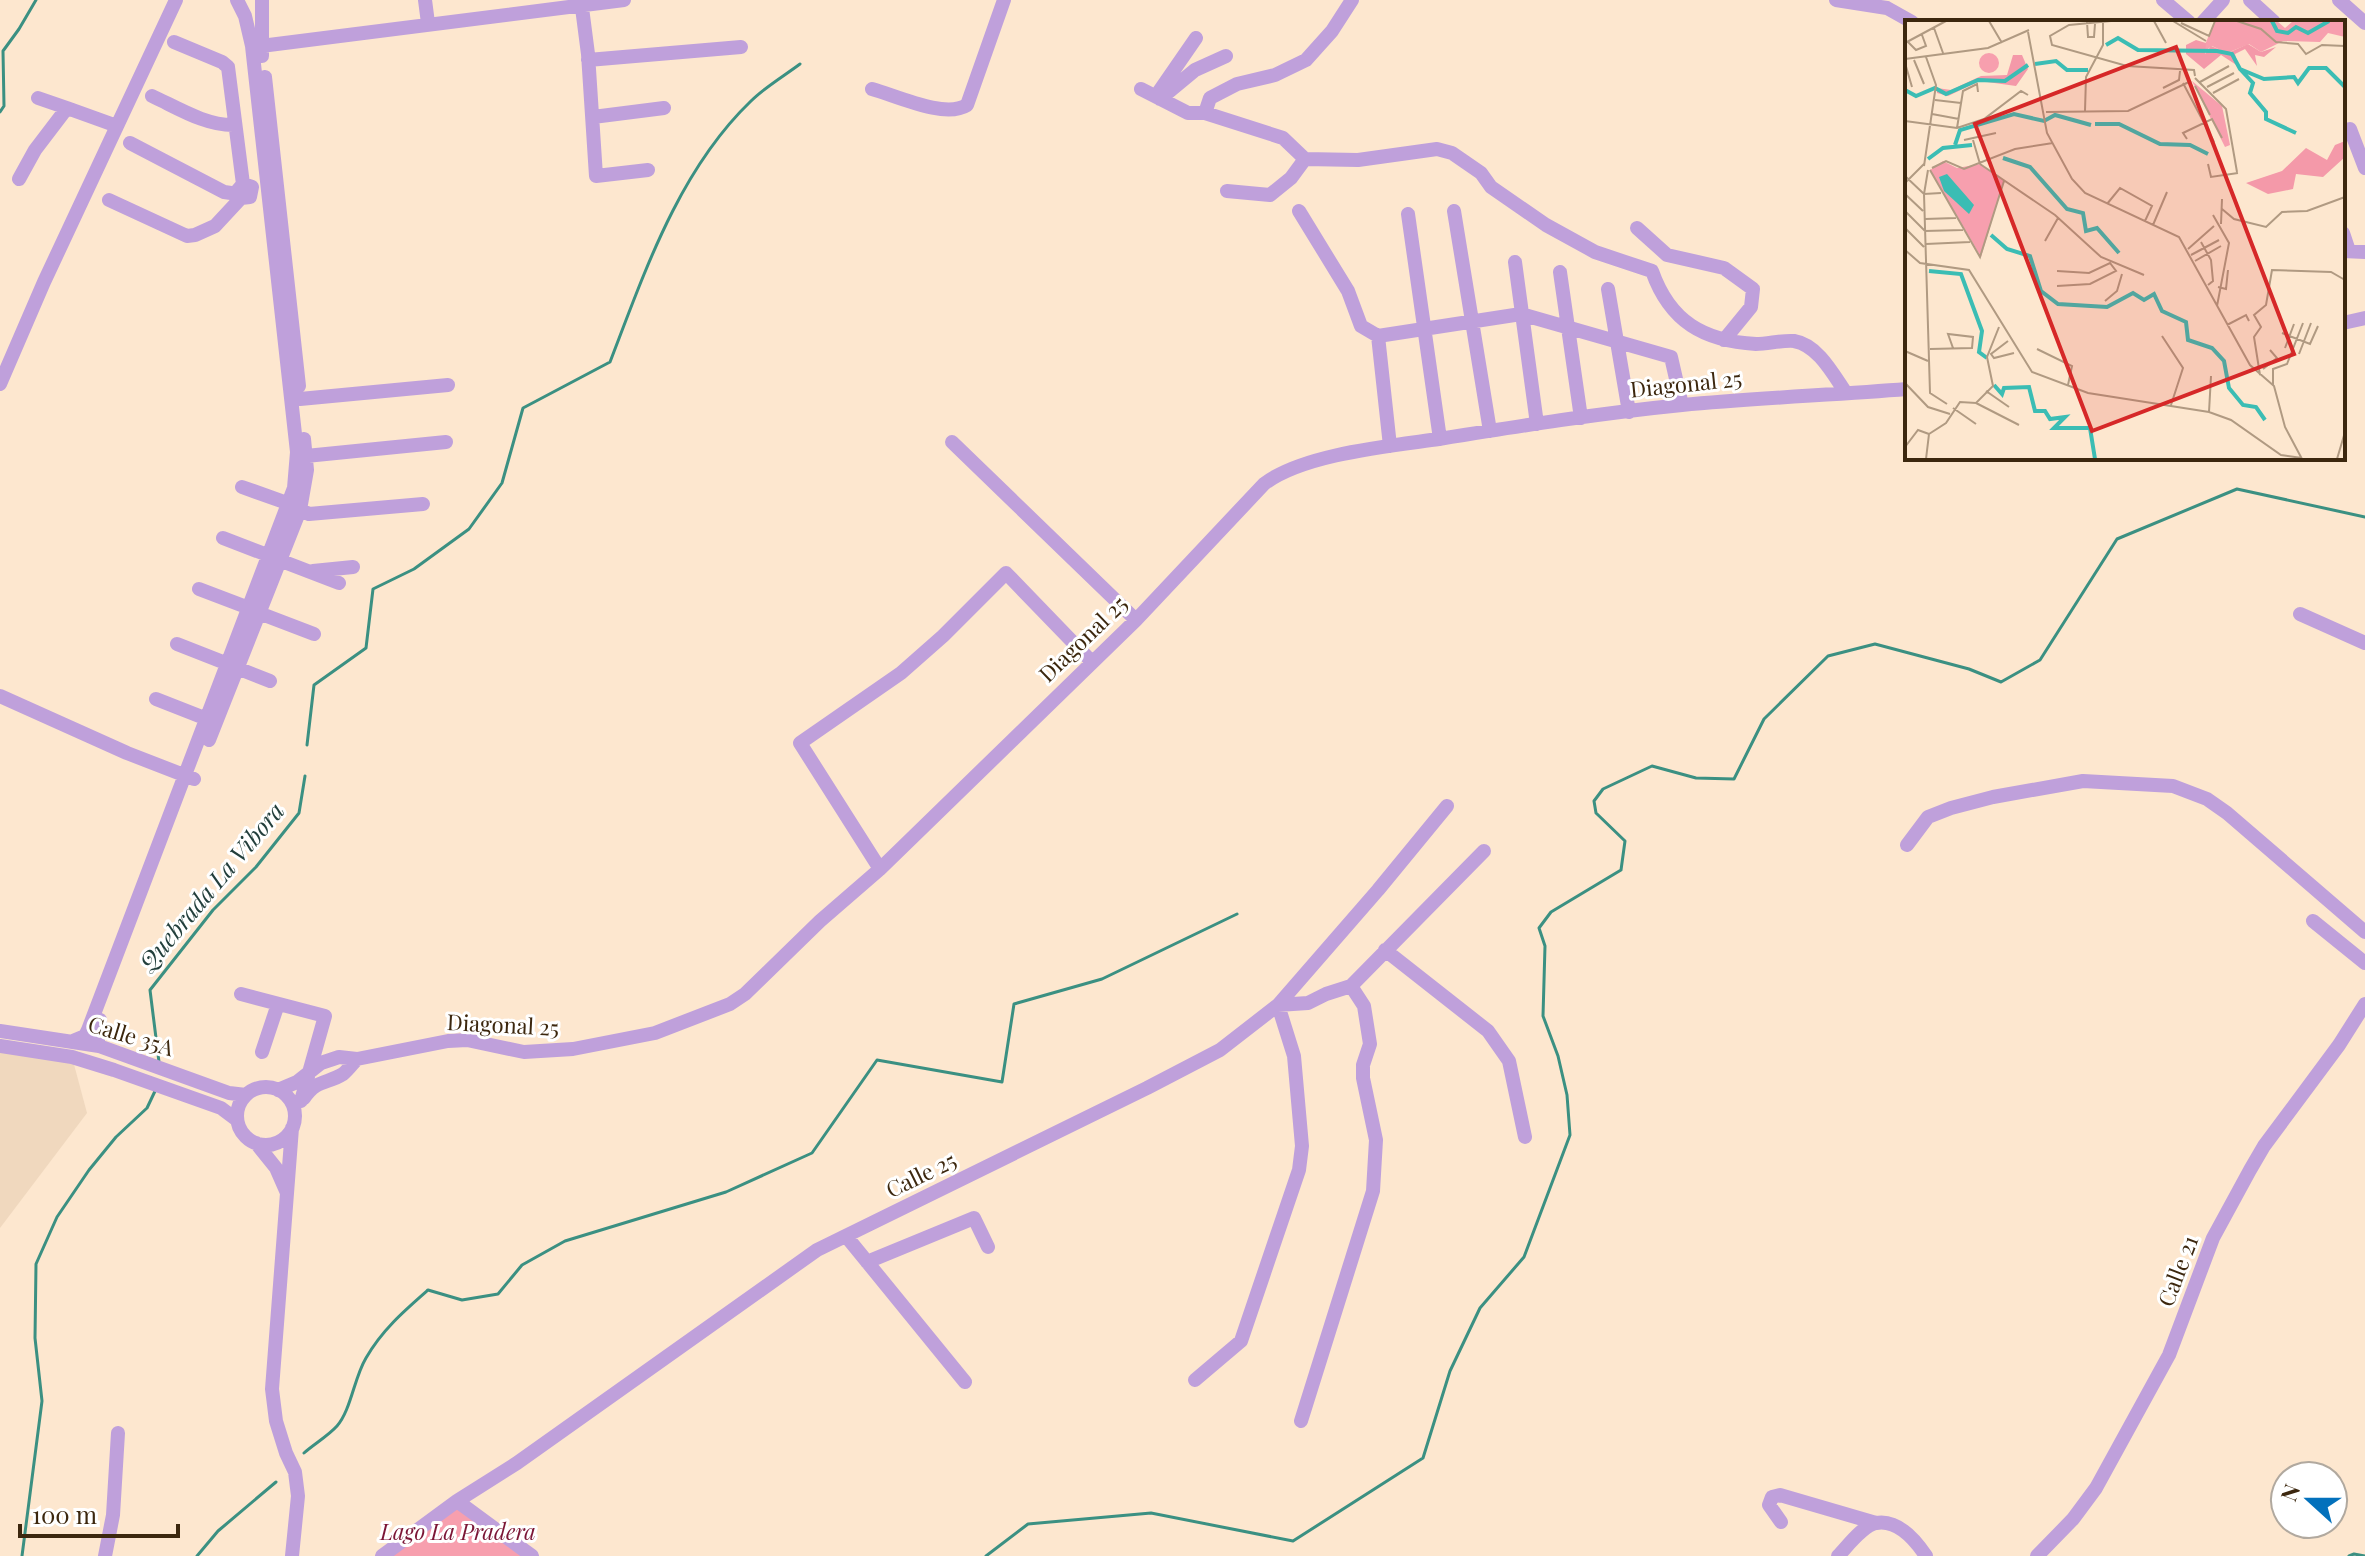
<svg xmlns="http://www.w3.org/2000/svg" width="2365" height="1556" font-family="'Playfair Display',serif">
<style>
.built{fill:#f0d8be}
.green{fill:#f79fae}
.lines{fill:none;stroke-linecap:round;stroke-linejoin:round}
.stream{stroke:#3b9082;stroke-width:3}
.minor{stroke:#bfa0db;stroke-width:14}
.labels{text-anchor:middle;stroke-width:6;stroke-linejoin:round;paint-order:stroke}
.street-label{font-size:22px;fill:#3c270e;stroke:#fff}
.park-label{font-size:22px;font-style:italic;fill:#7b1636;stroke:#fff}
.water-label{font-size:24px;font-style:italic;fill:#233f3c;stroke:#fff}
.inset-river{fill:none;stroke:#3bbdb4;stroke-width:4}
.inset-road{fill:none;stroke:#b09a82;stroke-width:2}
.view{fill:#d62828;fill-opacity:0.15;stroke:#d62828;stroke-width:4}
.inset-edge{fill:none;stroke:#3c270e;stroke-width:4}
</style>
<rect width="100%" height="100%" fill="#fde7cf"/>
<!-- built -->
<path class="built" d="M0,1046L72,1057L87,1113L0,1228Z"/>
<!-- green -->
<path class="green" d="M457,1501L532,1556H382Z"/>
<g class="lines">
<!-- stream -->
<path class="stream" d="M0,112L4,106L3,51L19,29L36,0
M307,745L314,685L366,648L373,589L414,569L469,529L502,483L523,408L610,362C645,271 679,170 751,101C765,87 784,76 800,64
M159,1062L150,990L213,910L256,867L299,813L305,776
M304,1453C314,1444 328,1436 337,1426C351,1410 354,1378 366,1358C382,1330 404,1311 428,1290L462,1300L498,1294L522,1265L565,1241L726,1192L812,1153L877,1060L1002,1082L1014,1004L1102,979L1237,914
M22,1556L42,1401L35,1338L36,1264L57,1217L89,1170L116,1137L147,1108L156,1089
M197,1556L218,1531L276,1482
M986,1556L1028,1524L1151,1513L1293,1541L1423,1458L1450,1371L1480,1308L1524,1257L1570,1135L1567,1095L1558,1056L1543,1016L1545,946L1539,928L1551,912L1621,870L1625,841L1596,813L1594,801L1603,789L1652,766L1696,778L1734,779L1764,719L1828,656L1875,644L1969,669L2001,682L2040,660L2117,539L2237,489L2365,517
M2349,1556L2354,1554L2365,1556"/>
<!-- minor -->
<path class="minor" d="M262,0V56
M425,0L428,23
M581,0L588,54L596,176L648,170
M1836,0L1887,8L1912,22
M2163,0L2189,22
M2250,0L2274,22
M2339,0L2365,23
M2203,22L2223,0
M174,42L222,62L228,67L243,184L237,191L241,198
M261,46L624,0
M588,60L741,47
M265,77L299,386
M872,89C897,96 945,119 967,105L1004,0
M1141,89L1188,113H1205L1283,138L1305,159L1358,160L1437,149L1452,153L1481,173L1491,187L1546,225L1595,252L1652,271C1670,322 1704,341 1756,344C1768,344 1782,340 1794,341C1818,345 1833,374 1846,393
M1158,93L1196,38
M152,96C178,108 206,126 235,125
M38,98L67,108
M1160,99L1195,70L1226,56
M1205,113L1210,98L1237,84L1275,75L1306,60L1332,31L1352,0
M593,117L664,108
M2343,132L2350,129L2365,168
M130,143L224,192L238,194
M19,179L35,150L67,108L117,126
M1227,191L1270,195L1291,178L1305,159
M109,200L187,236L195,235L215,226L241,198L250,197L252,187L243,184
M1299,211L1348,291L1361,326L1378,336L1390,446
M1454,211L1490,431
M1408,214L1440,439
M1637,228L1667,255L1724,268L1753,289L1751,307L1724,340
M2343,233L2349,251
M2343,251L2365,252
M1515,262L1537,424
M1560,272L1581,418
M1608,289L1629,412
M2343,323L2365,318
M1378,336L1521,314L1671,357L1682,405
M0,384L44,282L176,0
M300,399L448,385
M952,442L1136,620
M306,456L446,442
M242,487L290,504
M300,510L309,514L423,504
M223,538L270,556
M279,560L339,583
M313,571L353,567
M199,589L249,608
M259,613L314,634
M2300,614L2365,643
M177,644L228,664
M237,668L270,681
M0,696L127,753L194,779
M156,699L207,719
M209,740L300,510L307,470L304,439
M1907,845L1928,817L1951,808L1993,797L2083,781L2173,786L2207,799L2227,813L2365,932
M880,869L800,743L901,673L943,636L1006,573L1092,662
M2313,921L2365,963
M1385,950L1488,1031L1509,1061L1525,1137
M1351,986L1484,851
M241,994L325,1016L301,1101
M0,1031L99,1046L229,1093L246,1095
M73,1041L85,1036L88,1030L294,488L297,452L252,46L245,16L237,0
M0,1046L72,1057L114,1070L221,1108L237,1120
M99,1046L96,1032L100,1020
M262,1052L278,1004
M237 1116a29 29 0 1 1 58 0a29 29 0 1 1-58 0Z
M278,1090L297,1082L321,1063L339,1057L357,1059L448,1041L467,1040L524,1052L573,1049L655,1033L730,1004L745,994L820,921L880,869L1136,620L1264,484C1303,454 1390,446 1439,439C1520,426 1601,413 1682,405C1756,398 1832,395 1907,389
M304,1098C317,1079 327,1084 343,1074C348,1070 353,1063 357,1059
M256,1143L276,1168L287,1193
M846,1236L965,1382
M867,1262L974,1218L988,1247
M1195,1380L1241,1341L1299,1170L1302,1146L1294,1056L1278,1005L1308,1003L1326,994L1351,986L1364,1006L1370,1044L1363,1065V1078L1376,1140L1373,1191L1301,1421
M457,1501L532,1556
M1781,1522L1769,1505L1772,1497L1780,1495L1876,1523
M105,1556L113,1515L118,1433
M292,1556L298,1496L295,1472L286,1453L276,1421L272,1389L292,1128
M382,1556L457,1501L517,1463L817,1250L1147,1088L1220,1050L1278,1005L1378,890L1447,806
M1838,1556C1847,1547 1862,1526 1876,1523C1898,1519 1916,1541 1926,1556
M2037,1556L2073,1519L2096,1488L2169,1355L2213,1238L2250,1170L2264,1146L2339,1045L2365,1004"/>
</g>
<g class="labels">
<!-- street labels -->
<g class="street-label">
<text transform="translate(1686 384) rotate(-6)" y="8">Diagonal 25</text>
<text transform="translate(1083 639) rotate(-44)" y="8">Diagonal 25</text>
<text transform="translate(503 1025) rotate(3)" y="8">Diagonal 25</text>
<text transform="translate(131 1036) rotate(17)" y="8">Calle 35A</text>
<text transform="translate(921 1175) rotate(-26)" y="8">Calle 25</text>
<text transform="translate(2178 1271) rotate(-69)" y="8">Calle 21</text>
</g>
<!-- park labels -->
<g class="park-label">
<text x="458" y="1540">Lago La Pradera</text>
</g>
<!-- water labels -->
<g class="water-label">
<text transform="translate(212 887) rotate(-50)" y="8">Quebrada La Vibora</text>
</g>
</g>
<!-- overview -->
<g transform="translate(1905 20)">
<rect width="440" height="440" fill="#fde7cf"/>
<path d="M310,1H372L380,8L388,1H440V17L423,13L415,22L378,21L356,32L344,24L322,33L307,26L296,34ZM74 43a10 10 0 1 1 20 0a10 10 0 1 1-20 0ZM287,61L317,86L325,125L320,127ZM38,141L52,148L75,144L99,161L76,237L25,150Z" fill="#f79fae"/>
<path d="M291,20L301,23L300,34L306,26L323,33L343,24L356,32L371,27L359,37L350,35L352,46L340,29L330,34L333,46L316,35L299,49L281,34V25ZM108,35H117L123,49L111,66L75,61L43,76L32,73V68L46,70L76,56L102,55ZM440,121V137L418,157L391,154L388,169L363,174L341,163L377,151L401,128L422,140L430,125Z" fill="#f499a9"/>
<path d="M42,154L69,185L64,194L39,171L34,157Z" fill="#3bbdb4"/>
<path class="inset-river" d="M367,1L372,11L383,13L391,7L403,13L424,1M201,25L213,18L233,30L312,31L327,34L335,49L359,59L389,57L393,63L404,48H421L440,67M130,44L151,41L162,50H183M335,49L348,63L345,73L361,92V99L391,113M0,70L11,76L30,68L41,74L73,60L100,61L123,45M190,104H214L255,124L285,125L303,134M50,125L55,110L109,94L139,101L150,95L186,105M98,138L125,147L162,189L178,193L181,211L192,208L214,233M23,139L38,128L67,125M86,215L102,229L125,236L136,271L153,284L202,287L228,273L239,280L249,274L257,291L281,302L283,320L307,328L319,341L324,368L338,385L351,387L360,400M24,251L56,254L77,311L74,332L82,338M89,365L97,374L99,368L124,367L130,391H140L145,399L160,397L149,408H185L190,439"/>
<path class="inset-road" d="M84,1L97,23M206,1L164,5L145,16L147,25L222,46L289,50L290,56M249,1L261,23M268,1L301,21M332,1L356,9L371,22L393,24L401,34L417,25L440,26M182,2L183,17H189L190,4M276,3L304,16L310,1M29,8L38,33M123,12L142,113L167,159L180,173L274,217L345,345L369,366L380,407L397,439M3,22L11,30L21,26L17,15M0,23L41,1M0,39L83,28L124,10M9,40L19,64M0,43L7,67M290,58L321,89L332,152M295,62L324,46M278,63L309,122M290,66L305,95M302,67L329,53M258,68L274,60L275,51M308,73L334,59M30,80L56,83M180,91L181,57L198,25V2M141,92L223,91L286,61M27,94L54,99M0,101L52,108L79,99L116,71L123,75M52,108L58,71L72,64L73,72M282,119L278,113L307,99L317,118M59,120L91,113M68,120L75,144M75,144L150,195L196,237L239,255M303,144L306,157L333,153M19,146L31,65L21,37M27,148L41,141L59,149L110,129L148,123M23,150L19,174L25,373L42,384M25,150L75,237L99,161M0,156L19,174L36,173M0,163L19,144M0,174L18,191M202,184L215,168L247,186L240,201M317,189L329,199L361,207L377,192L402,191L440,177M0,191L20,211L58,210M308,195L324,223L312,286M20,199L51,198M316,204L317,179M248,205L262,172M0,208L19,227M140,221L153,198M296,222L306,240L308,261L303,265M21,224L65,222M283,229L309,206M0,230L15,243L64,250L127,352L183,373L304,392L326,400L376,435L397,438M286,235L314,220M290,241L316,226M152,266L185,264L211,251L205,243L184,253L152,251M313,267L321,269L323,250M200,281L212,271L217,254M322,305L341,295L344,301M377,313L405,324L413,306M257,316L278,348L266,385M103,321L86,334L89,338L109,333M380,328L389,304M25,329L67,328L68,317L43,314L48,328M132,329L167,346L163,365M0,331L23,341M394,334L406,303M358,349L372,338L365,330M355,355L349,317L356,307L349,295L361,285L367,250L426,252L440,260M0,363L23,387L45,394M368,365V349L382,344L398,303M81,371L104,387M71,383L114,405M48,388L71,404M304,392L306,356M24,414L41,403L55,382L71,383L88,366L82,337L94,307M0,427L13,410L24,414M21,439L24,414M432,439L440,412"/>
<path class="view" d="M271,27L389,334L187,411L70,104Z"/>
<rect width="440" height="440" class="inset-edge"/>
</g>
<!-- north arrow -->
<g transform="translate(2309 1500) rotate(291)"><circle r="38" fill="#ffffff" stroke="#b1a99f" stroke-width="2"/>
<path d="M0-6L14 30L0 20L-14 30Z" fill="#0371bc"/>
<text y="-12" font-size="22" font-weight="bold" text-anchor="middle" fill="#3c270e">N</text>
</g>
<!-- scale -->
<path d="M20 1524v12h158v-12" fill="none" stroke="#3c270e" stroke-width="4"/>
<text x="32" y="1524" font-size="24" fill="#3c270e" stroke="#ffffff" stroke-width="6" paint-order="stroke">100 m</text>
</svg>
